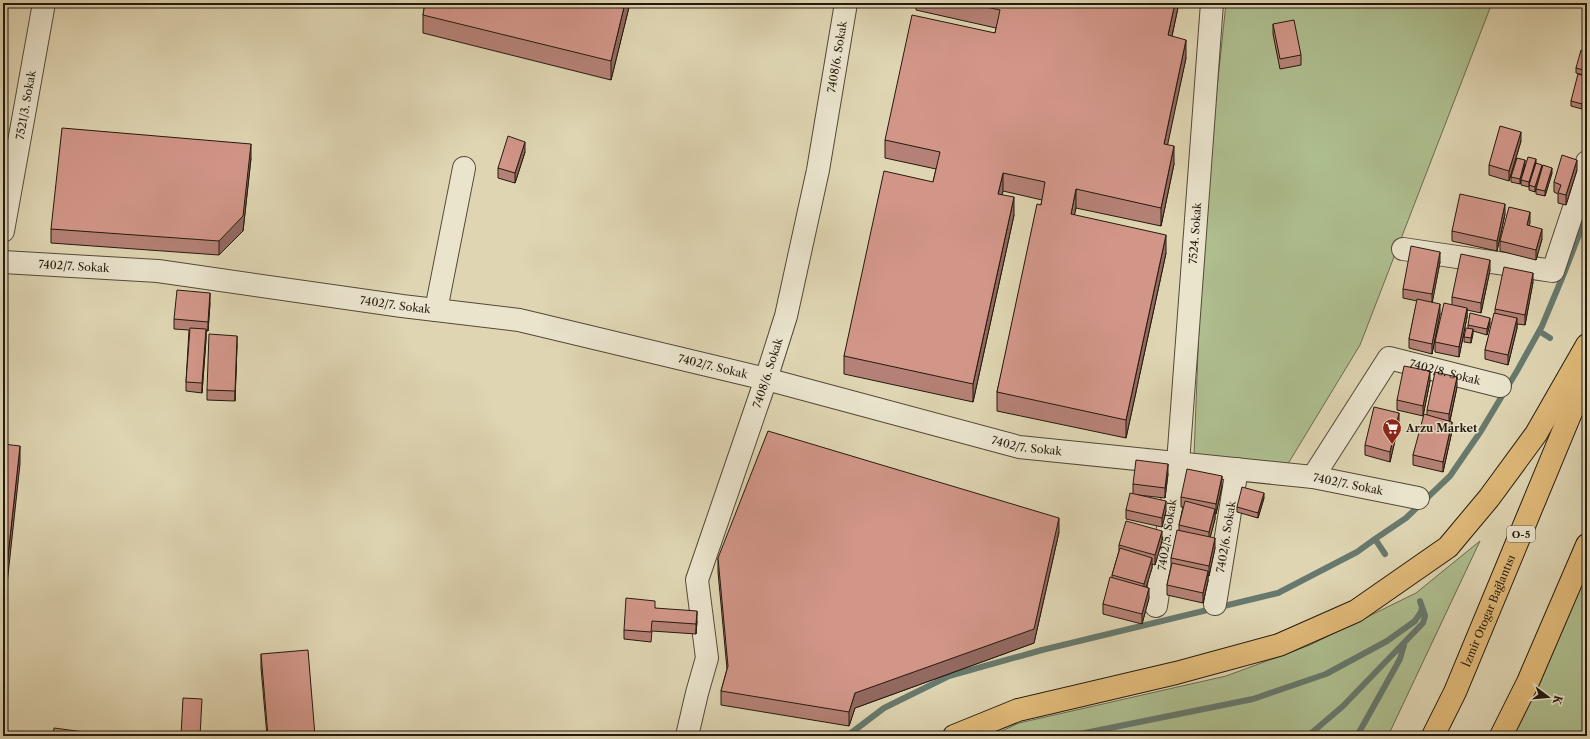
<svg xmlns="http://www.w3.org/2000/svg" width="1590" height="739" font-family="'Libre Caslon Text',serif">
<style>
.green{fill:#aebe8f;stroke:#696c4e}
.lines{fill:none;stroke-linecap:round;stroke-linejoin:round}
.stream{stroke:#67796d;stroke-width:6}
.minor-casing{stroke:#534937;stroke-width:24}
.highway-casing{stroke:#241a0e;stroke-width:24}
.minor{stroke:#eae4cd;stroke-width:22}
.highway{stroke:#e0ba79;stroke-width:22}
.wall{fill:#b58176;stroke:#241a0e}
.shaded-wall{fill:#936960;stroke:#241a0e}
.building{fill:#d29689;stroke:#241a0e}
.labels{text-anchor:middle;stroke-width:3;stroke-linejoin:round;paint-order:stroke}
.shield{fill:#eae4cd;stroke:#5f5747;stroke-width:1}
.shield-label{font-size:10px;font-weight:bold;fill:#241a0e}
.street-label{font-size:11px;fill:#241a0e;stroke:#eae4cd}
.poi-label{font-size:11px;font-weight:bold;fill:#241a0e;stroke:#eae4cd;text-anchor:start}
</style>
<rect width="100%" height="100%" fill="#dfd5b2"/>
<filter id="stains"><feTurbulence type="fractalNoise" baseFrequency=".005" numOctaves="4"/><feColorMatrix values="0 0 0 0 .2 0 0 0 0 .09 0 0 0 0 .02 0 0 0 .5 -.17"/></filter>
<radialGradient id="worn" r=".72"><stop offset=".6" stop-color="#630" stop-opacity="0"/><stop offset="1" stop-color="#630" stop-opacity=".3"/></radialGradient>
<!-- green -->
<path class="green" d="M1226,3H1492L1360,345L1286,467L1194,456L1203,222Z
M1480,541L1388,736H991L1019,723L1226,676L1310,645L1416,593Z
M1587,561V736H1504Z"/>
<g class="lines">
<!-- stream -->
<path class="stream" d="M1539,331L1550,338
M1375,539L1385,554
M847,736L884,708L949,676L1042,650L1278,593L1357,552L1375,539L1406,518L1450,476L1481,431L1517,371L1542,326L1565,271L1587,214
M1070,736L1253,699L1326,674L1387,641L1415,621L1421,612L1422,607L1420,601
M1308,736L1343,706L1423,623L1425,616L1423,609
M1357,736L1400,659L1404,645"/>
<!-- minor casing -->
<g class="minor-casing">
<g id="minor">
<path id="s1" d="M3,231L44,3"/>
<path d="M1403,249L1553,271L1581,187L1587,162"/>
<path id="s2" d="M3,262L158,271L402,306L519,320L766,379L1019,447L1313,477L1418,498"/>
<path d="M436,310L464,168"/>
<path id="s3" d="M1313,477L1389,358L1500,386"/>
<path id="s4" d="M1215,604L1237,469"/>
<path id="s5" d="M1156,606L1178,463L1212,3"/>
<path id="s6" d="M687,736L697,693L707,658L697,580L766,379L786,316L818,170L846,3"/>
</g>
</g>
<!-- highway casing -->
<g class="highway-casing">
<g id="highway">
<path d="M954,736L1018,710L1176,673L1279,645L1356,611L1448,547L1489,498L1536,434L1587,345"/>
<path id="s7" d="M1433,736L1455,692L1587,374"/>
<path d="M1501,736L1528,682L1587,545"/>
</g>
</g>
<!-- minor -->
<use href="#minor" class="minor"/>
<!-- highway -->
<use href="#highway" class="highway"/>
</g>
<!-- wall -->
<path class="wall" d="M425,3H630L611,80L423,33V15Z
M916,3H1179L1172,36L1186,58L1167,144L1174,164L1161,226L1076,208L1074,215L1166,253L1126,438L997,411V392L1042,200L1003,191L1002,195L1014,215L973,402L844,374V356L933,182L936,169L885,158V140L995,33L996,28L916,10Z
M1273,24L1301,55V65L1280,69L1273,34Z
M1587,52V76L1576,73V68Z
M1587,77V88L1582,109L1571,106V101Z
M1521,141L1509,181L1489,175V165Z
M525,152L515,183L498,178V168Z
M251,158L243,231L219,255L51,243V229Z
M1536,163L1542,170L1552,173L1545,196L1536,194V189L1542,170L1535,192L1529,190V187L1521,185V180Z
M1525,165L1520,184L1511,182V177Z
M1577,170L1566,205L1558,203V194L1554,192V182Z
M1505,214L1497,251L1452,241V231Z
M1530,222L1529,226L1542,239L1536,260L1500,251V241Z
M1440,262L1432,302L1440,314L1432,354L1409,348V339L1417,301L1403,298V289Z
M1490,270L1481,313L1467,310V317L1459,357L1435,352V342L1452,304V297Z
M1533,282L1525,325L1517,324V328L1508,365L1485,359V350L1495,314V309Z
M210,303L208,331H206V339L202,393L186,391V382L189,330L174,329V319Z
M1490,323L1487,335L1473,331L1471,343L1464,342V337L1468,328V325Z
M237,345L235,401L207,400V390Z
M1430,381L1423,416L1397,410V400Z
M1457,387L1450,421L1452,431L1443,472L1413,465V455L1427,415V410Z
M1399,423L1390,462L1365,455V445Z
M1168,474L1165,498L1138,495L1166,511L1162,527L1126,519V510L1133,494V484Z
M1222,486L1216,514H1215V519L1210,537L1215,548L1209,576H1208V581L1203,603L1167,595V585L1171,566V558L1179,530V525L1183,507H1181V497Z
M1264,498L1258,518L1237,512V507Z
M1059,532L1034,643L855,708L849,726L721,705V691L727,669L718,572V558Z
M1162,541L1155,565L1152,564V568L1146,587L1149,598L1142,624L1103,614V604L1112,578V575L1119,551V545Z
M655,608L697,621L696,634L652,631L651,642L624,639V630Z
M261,654L315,736H267L261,668Z"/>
<!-- shaded-wall -->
<path class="shaded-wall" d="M625,3H630L611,80V61Z
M1175,3H1179L1168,54V35Z
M1186,40V58L1164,162V144Z
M1587,83V88L1582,109V104Z
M1521,132V141L1509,181V171Z
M525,142V152L515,183V173Z
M251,144V158L243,231L219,255V241Z
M1174,146V164L1161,226V208Z
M1536,159V164L1529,187V182Z
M1525,160V165L1520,184V179Z
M1577,160V170L1566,205V195Z
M1542,165V170L1535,192V187Z
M1552,168V173L1545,196V191Z
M1003,173V191L998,212V194Z
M1076,189V208L1071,232V214Z
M1014,197V215L973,402V384Z
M1505,204V214L1497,251V241Z
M1530,212V222L1527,235V225Z
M1542,229V239L1536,260V250Z
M1166,235V253L1126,438V420Z
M1440,252V262L1432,304V294Z
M1490,260V270L1481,313V303Z
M1533,273V282L1525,325V315Z
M210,293V303L208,331V322Z
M1440,304V314L1432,354V344Z
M1467,308V317L1459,357V347Z
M1490,318V323L1487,335V329Z
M1517,318V328L1508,365V355Z
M206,329V339L202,393V383Z
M1473,329V334L1471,343V338Z
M237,336V345L235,401V391Z
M1430,371V381L1423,416V406Z
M1457,377V387L1449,424V414Z
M1399,413V423L1390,462V452Z
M1452,422V431L1443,472V462Z
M20,446V464L3,621V602Z
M1168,464V474L1165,498V488Z
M1222,476V486L1216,514V504Z
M1264,493V498L1258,518V513Z
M1166,501V511L1162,527V518Z
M1215,509V519L1209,542V532Z
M1059,518V532L1034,643L855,708L849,726V712L855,693Z
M1162,531V541L1155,565V555Z
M1215,538V548L1209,576V566Z
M1152,558V568L1144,594V584Z
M1208,571V581L1203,603V593Z
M1149,588V598L1142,624V614Z
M697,611V621L696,634V624Z"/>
<!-- building -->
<path class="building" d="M425,3H625L611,61L423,15Z
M967,3H1175L1168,35L1186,40L1164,144L1174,146L1161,208L1076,189L1071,214L1166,235L1126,420L997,392L1037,204L1041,205L1045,182L1003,173L998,194L1014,197L973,384L844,356L884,171L933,182L940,152L885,140L912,15L995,33L1000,10Z
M1294,20L1301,55L1280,59L1273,24Z
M1581,50L1587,52V71L1576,68Z
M1578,74L1587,77V83L1582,104L1571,101Z
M1500,126L1521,132L1509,171L1489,165Z
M62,128L251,144L243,216L219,241L51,229Z
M508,136L525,142L515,173L498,168Z
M1562,155L1577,160L1566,195L1558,193L1561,185L1554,182Z
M1528,157L1536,159L1529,182L1521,180Z
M1517,158L1525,160L1520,179L1511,177Z
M1536,163L1542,165L1535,187L1529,185Z
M1543,165L1552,168L1545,191L1536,189Z
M1460,194L1505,204L1497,241L1452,231Z
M1509,207L1530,212L1527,225L1542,229L1536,250L1500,241Z
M1411,246L1440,252L1432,294L1403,289Z
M1461,254L1490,260L1481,303L1452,297Z
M1504,267L1533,273L1525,315L1495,309Z
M177,290L210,293L208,322L174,319Z
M1417,299L1440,304L1432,344L1409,339Z
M1444,303L1467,308L1459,347L1435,342Z
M1470,313L1490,318L1487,329L1468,325Z
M1494,313L1517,318L1508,355L1485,350Z
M190,328L206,329L202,383L186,382Z
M1466,328L1473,329L1471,338L1464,337Z
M209,334L237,336L235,391L207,390Z
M1404,366L1430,371L1423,406L1397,400Z
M1435,372L1457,377L1449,414L1427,410Z
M1374,407L1399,413L1390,452L1365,445Z
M1424,414L1452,422L1443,462L1413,455Z
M768,431L1059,518L1034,629L855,693L849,712L721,691L728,666L718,558Z
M3,444L20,446L3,602Z
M1136,460L1168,464L1165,488L1133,484Z
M1187,469L1222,476L1216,504L1181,497Z
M1242,487L1264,493L1258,513L1237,507Z
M1130,493L1166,501L1162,518L1126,510Z
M1185,501L1215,509L1209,532L1179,525Z
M1126,521L1162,531L1155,555L1119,545Z
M1177,530L1215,538L1209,566L1171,558Z
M1120,548L1152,558L1144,584L1112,575Z
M1172,563L1208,571L1203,593L1167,585Z
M1110,577L1149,588L1142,614L1103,604Z
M626,598L655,601V608L697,611L696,624L652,621L651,632L624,630Z
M308,650L315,736H268L261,654Z
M183,698L202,699L200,736H181Z
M54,728L107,735V736H53Z"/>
<!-- icons -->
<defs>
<g id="supermarket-pin" transform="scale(1)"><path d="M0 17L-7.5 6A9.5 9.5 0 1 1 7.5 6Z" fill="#8f2418" stroke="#eae4cd"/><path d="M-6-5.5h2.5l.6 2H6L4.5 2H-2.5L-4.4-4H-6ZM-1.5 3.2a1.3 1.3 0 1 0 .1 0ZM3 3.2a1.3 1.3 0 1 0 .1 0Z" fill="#fff"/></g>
</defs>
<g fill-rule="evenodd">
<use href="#supermarket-pin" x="1392" y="428"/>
</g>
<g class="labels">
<!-- shield labels -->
<rect class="shield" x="1507" y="526" width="28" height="16" rx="3"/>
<g class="shield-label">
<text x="1521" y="538">O-5</text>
</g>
<!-- street labels -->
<g class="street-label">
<text dy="4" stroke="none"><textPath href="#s6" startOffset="702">7408/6. Sokak</textPath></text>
<text dy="4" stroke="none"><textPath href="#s1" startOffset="128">7521/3. Sokak</textPath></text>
<text dy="4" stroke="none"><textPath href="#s5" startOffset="375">7524. Sokak</textPath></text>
<text dy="4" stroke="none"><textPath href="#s2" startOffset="71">7402/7. Sokak</textPath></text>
<text dy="4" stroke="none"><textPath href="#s2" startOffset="395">7402/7. Sokak</textPath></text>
<text dy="4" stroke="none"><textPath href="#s2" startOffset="719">7402/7. Sokak</textPath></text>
<text dy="4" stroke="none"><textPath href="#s3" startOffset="199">7402/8. Sokak</textPath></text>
<text dy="4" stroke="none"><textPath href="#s6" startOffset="378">7408/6. Sokak</textPath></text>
<text dy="4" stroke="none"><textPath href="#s2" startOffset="1043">7402/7. Sokak</textPath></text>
<text dy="4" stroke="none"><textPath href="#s2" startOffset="1367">7402/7. Sokak</textPath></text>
<text dy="4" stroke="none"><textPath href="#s5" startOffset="72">7402/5. Sokak</textPath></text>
<text dy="4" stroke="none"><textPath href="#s4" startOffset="68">7402/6. Sokak</textPath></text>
<text dy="4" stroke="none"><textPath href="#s7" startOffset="137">İzmir Otogar Bağlantısı</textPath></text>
</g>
<!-- poi labels -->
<g class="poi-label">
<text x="1406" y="432">Arzu Market</text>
</g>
</g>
<!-- margin -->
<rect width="1590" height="739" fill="none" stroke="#dfd5b2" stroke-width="16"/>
<rect x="4" y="4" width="1582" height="731" fill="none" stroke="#241a0e" stroke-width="2"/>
<rect x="8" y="8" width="1574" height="723" fill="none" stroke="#241a0e"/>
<!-- north arrow -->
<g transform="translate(1548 697) rotate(106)" stroke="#eae4cd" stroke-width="3" paint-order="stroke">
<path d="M0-3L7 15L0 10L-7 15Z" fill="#241a0e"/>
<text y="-6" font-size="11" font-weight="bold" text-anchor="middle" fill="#241a0e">K</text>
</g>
<rect width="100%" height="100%" filter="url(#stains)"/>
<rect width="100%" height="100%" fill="url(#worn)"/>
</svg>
